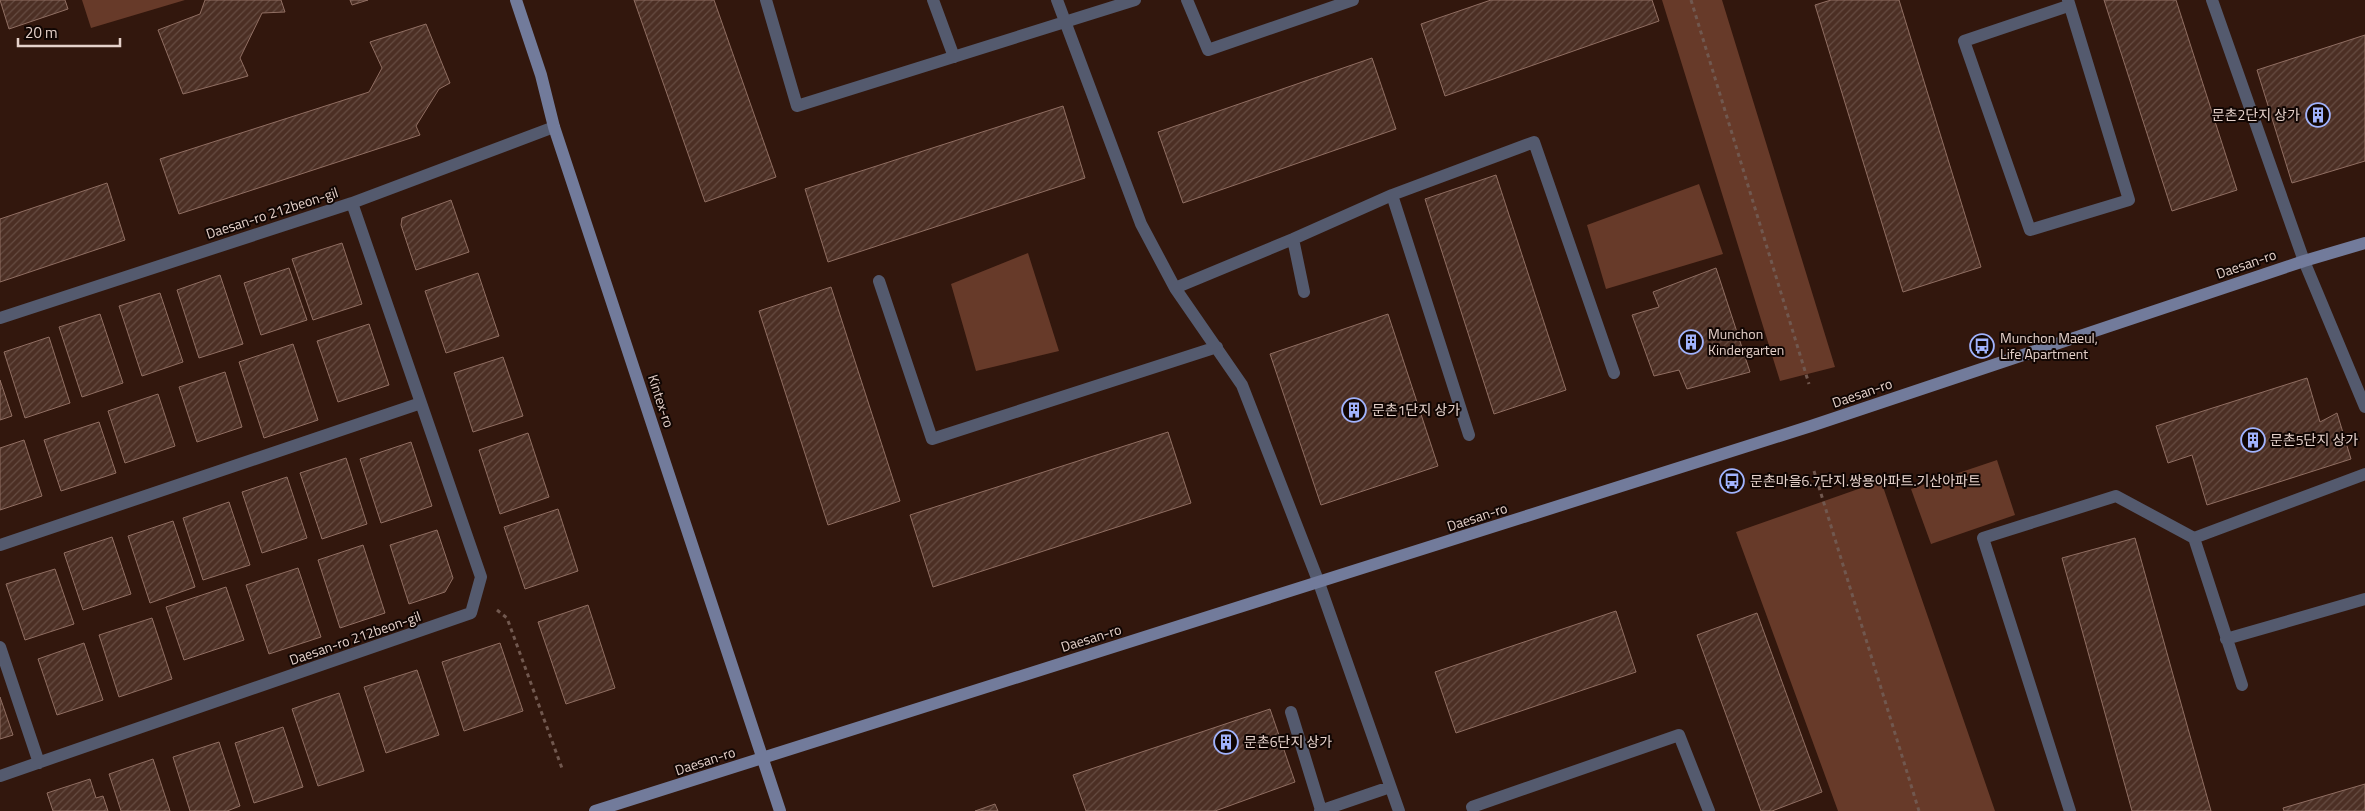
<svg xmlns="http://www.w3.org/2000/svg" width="2365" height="811" font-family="'Titillium Web','Noto Sans KR',sans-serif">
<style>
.park{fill:#673a29}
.building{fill:url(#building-hatch);stroke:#906e62}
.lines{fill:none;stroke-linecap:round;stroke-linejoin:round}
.path{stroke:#71584f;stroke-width:3;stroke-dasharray:4 4;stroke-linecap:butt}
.lane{stroke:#545a6e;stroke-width:12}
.street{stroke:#545a6e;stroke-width:12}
.secondary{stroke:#727b9b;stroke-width:12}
.labels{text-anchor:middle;stroke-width:4;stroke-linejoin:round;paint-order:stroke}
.poi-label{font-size:14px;fill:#e5d1ca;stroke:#110603;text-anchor:start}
.street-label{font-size:14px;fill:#e5d1ca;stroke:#110603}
</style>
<defs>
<pattern id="building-hatch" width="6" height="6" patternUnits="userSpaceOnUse" patternTransform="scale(1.25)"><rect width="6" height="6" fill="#4c2f24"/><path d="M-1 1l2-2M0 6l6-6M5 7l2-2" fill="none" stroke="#664c42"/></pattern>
</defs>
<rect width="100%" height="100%" fill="#32170d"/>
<!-- park -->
<path class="park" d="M82,0H185L91,28Z
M1662,0H1722L1835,367L1780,381Z
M1699,184L1723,254L1606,289L1587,225Z
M1028,253L1059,351L976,371L951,284Z
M1997,460L2015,515L1931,544L1911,489Z
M1881,481L1995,811H1838L1736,532Z"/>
<!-- building -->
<path class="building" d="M0,0H65L68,9L9,29Z
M205,0H281L285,12L262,13L240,58L248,76L183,94L158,30L200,14Z
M350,0H368L352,5Z
M634,0H714L776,177L705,202Z
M1491,0H1652L1659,21L1445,96L1421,24Z
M1831,0H1899L1981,267L1903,292L1815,5Z
M2104,0H2176L2237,190L2172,211Z
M426,24L450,83L439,89L416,126L420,135L179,214L160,159L369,92L382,68L370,42Z
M2365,35V161L2292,183L2257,70Z
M1372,58L1396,129L1183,203L1158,132Z
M1063,106L1085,178L828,262L805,189Z
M1496,175L1566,390L1494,414L1425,199Z
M107,183L125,240L0,282V219Z
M451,200L469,252L416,270L401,225L402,218Z
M342,243L362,304L313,320L292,259Z
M289,268L307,320L261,335L244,283Z
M1716,268L1750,372L1687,389L1679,370L1654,376L1632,315L1659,307L1653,292Z
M478,273L499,336L446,353L425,291Z
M220,275L243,344L199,358L177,290Z
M831,287L900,501L828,525L759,311Z
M160,293L183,362L142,376L119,306Z
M100,314L123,383L82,397L59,327Z
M1388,314L1438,466L1321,505L1270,354Z
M369,324L389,385L338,402L317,341Z
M49,337L70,403L25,418L4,352Z
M293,344L318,420L264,438L239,362Z
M503,357L523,416L473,432L454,373Z
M225,372L242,427L197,442L179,387Z
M2307,378L2320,422L2337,413L2351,459L2207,505L2192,455L2168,463L2156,426Z
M0,380L12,416L0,420Z
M158,394L175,446L125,463L108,411Z
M99,422L116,473L61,491L44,440Z
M1168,432L1191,503L933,587L910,515Z
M528,433L549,497L500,514L479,450Z
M24,440L42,496L0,510V448Z
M411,442L432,506L381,523L360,459Z
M346,458L367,524L322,539L300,473Z
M287,477L307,538L262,553L242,492Z
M229,502L250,565L203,580L183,518Z
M558,509L578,571L525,589L504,527Z
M173,521L195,587L150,603L128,536Z
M437,530L453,578L445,592L409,604L390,545Z
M112,537L131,594L83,610L64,553Z
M2135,538L2175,682L2211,811H2132L2062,558Z
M363,545L385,613L340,628L318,560Z
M298,568L321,637L269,654L246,585Z
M55,569L74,624L25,640L6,584Z
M226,587L244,640L184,660L166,607Z
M588,605L615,688L566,704L538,622Z
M1616,611L1636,672L1456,733L1435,672Z
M1757,613L1822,792L1772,811H1761L1697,635Z
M152,618L172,679L119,697L99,635Z
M84,643L103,700L57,715L38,659Z
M500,643L523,711L464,731L442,662Z
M417,670L439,735L386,753L364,687Z
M339,693L364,771L318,786L292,709Z
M0,697L13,735L0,739Z
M1270,709L1295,782L1215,811H1086L1073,775Z
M283,727L303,787L254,803L235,743Z
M219,742L240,806L227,811H190L173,757Z
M153,759L170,811H121L109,774Z
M90,779L96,798L103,796L108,811H53L47,793Z
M2365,784V811H2284L2283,808Z
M995,804L998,811H975Z"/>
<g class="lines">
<!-- path -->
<path class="path" d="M1691,0L1809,384
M1814,471L1919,811
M497,610L507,618L563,771"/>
<!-- lane -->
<path class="lane" d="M766,0L797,106L1135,0
M933,0L954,57
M1057,0L1141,224L1175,288L1242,385L1319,583L1399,811
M1187,0L1208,50L1353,0
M2068,0L2129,200L2030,230L1964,41L2068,6
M2212,0L2304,261L2365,407
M1392,195L1534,142L1614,373
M1293,239L1304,292
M879,281L932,439L1217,347
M1175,288L1293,239L1392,195L1469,435
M2194,538L2242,685
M2226,639L2365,599
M1291,712L1321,810
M1320,811L1390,787
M1474,811L1472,807L1679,735L1709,811
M2070,811L1983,538L2116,496L2194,538L2365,474"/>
<!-- street -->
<path class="street" d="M0,318L352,203L554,127
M0,545L421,403
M0,647L39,763
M0,776L471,613L481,577L352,203"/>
<!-- secondary -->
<path class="secondary" d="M516,0L541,75L554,127L780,811
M595,811L1811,426L2304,261L2365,243"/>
</g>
<!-- icons -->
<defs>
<g id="building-ring" transform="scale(1.25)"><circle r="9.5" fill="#110603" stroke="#a1b3fd" stroke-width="1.5"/><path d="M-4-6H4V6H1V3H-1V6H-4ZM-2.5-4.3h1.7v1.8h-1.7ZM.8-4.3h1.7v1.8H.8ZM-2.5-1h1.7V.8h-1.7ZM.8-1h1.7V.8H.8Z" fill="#a1b3fd"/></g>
<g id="bus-ring" transform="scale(1.25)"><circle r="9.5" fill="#110603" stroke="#a1b3fd" stroke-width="1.5"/><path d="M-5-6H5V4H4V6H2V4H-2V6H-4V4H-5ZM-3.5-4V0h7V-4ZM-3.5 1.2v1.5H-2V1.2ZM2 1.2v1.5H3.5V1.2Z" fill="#a1b3fd"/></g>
</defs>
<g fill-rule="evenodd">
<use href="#building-ring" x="2318" y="115"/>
<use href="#building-ring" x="1691" y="342"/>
<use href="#bus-ring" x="1982" y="346"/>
<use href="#building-ring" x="1354" y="410"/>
<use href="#building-ring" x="2253" y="440"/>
<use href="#bus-ring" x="1732" y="481"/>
<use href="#building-ring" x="1226" y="742"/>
</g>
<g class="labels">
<!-- poi labels -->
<g class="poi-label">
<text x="2300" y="120" text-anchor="end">문촌2단지 상가</text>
<text x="1708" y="339">Munchon<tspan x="1708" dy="16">Kindergarten</tspan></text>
<text x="2000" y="343">Munchon Maeul,<tspan x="2000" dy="16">Life Apartment</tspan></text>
<text x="1372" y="415">문촌1단지 상가</text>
<text x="2270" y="445">문촌5단지 상가</text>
<text x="1750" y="486">문촌마을6.7단지.쌍용아파트.기산아파트</text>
<text x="1244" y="747">문촌6단지 상가</text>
</g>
<!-- street labels -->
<g class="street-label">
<text transform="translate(272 213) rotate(-18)" y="5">Daesan-ro 212beon-gil</text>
<text transform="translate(2246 264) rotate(-19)" y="5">Daesan-ro</text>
<text transform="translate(1862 393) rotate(-19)" y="5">Daesan-ro</text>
<text transform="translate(661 401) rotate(72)" y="5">Kintex-ro</text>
<text transform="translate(1477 517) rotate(-18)" y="5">Daesan-ro</text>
<text transform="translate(355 638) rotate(-19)" y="5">Daesan-ro 212beon-gil</text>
<text transform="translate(1091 638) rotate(-17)" y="5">Daesan-ro</text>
<text transform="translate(705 761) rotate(-18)" y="5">Daesan-ro</text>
</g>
</g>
<!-- scale -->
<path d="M18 38v8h102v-8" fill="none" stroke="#e5d1ca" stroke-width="2.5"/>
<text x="25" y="38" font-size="15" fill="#e5d1ca" stroke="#110603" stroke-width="4" paint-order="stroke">20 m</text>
</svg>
